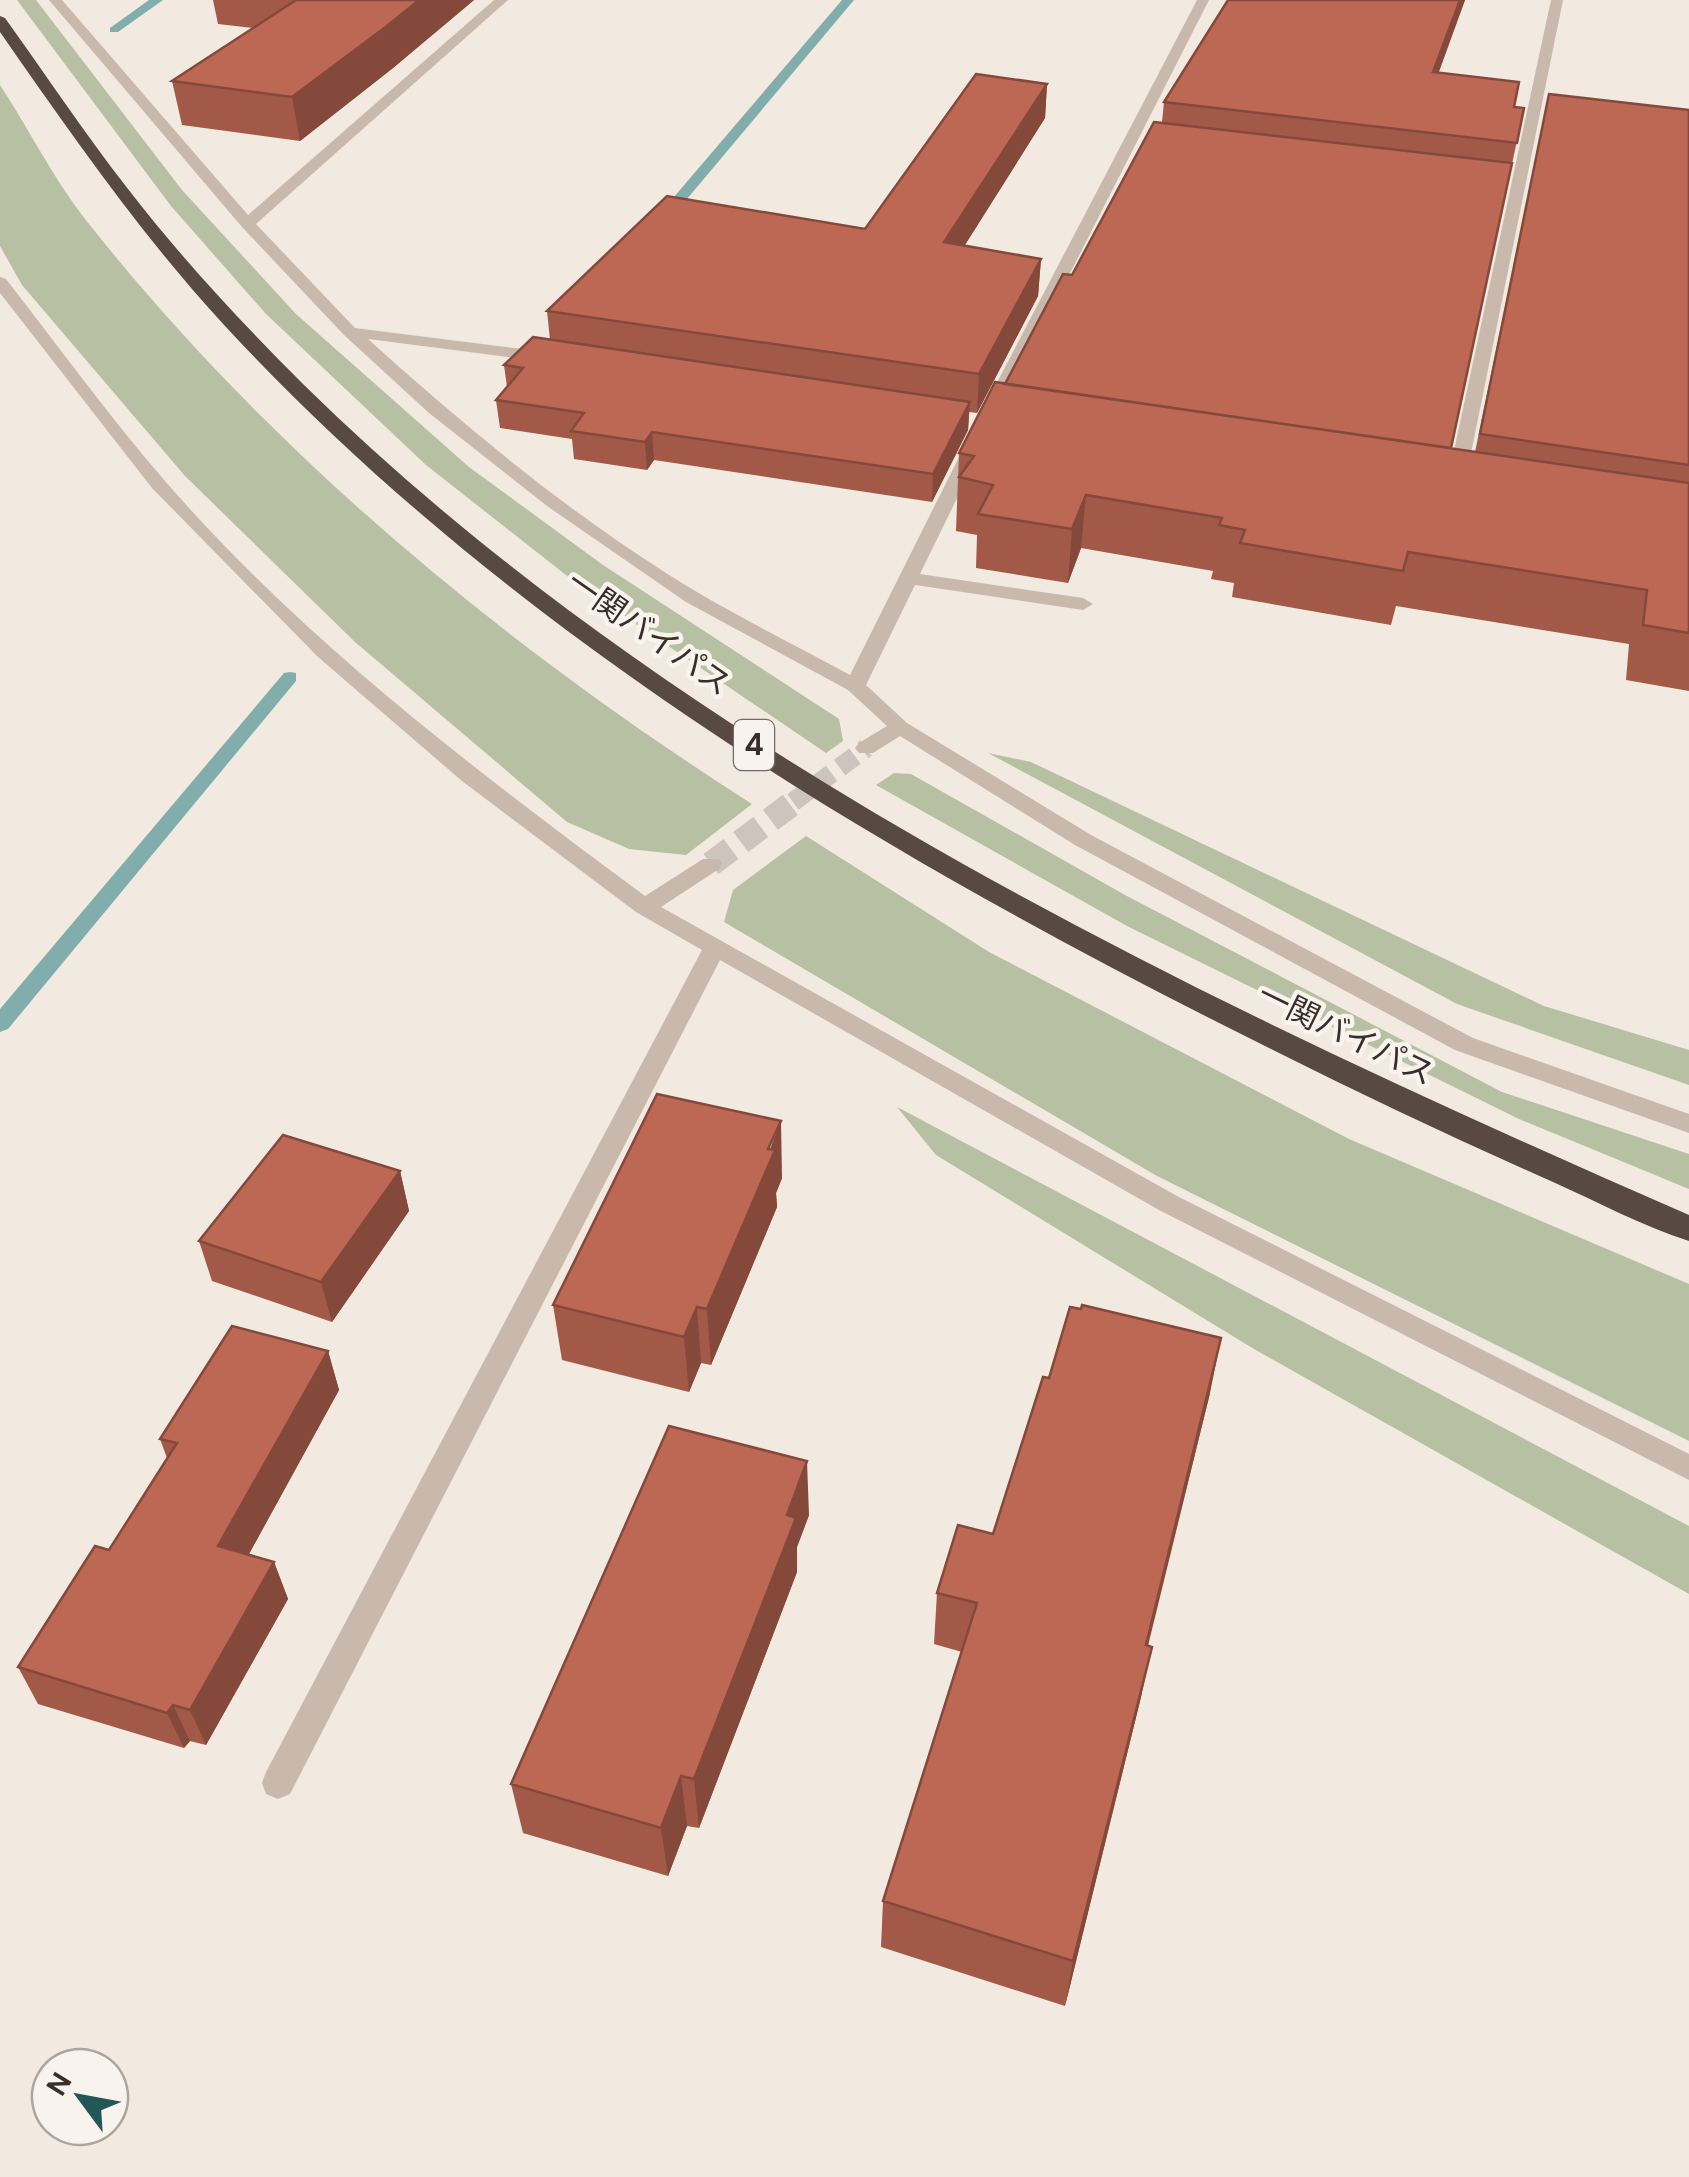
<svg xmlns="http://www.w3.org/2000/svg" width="1689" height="2177" font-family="'DM Sans','Noto Sans JP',sans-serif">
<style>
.green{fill:#b7c0a2}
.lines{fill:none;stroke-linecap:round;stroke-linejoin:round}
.stream{fill:#82adad;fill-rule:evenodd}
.minor-tunnel-far1{stroke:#cdc4bd;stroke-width:19;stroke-dasharray:19 10;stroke-linecap:butt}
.minor-tunnel{stroke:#cdc4bd;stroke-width:25;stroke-dasharray:25 12;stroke-linecap:butt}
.minor{fill:#c9b9ad;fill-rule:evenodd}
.highway{fill:#594943;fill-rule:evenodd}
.wall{fill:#a35948}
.shaded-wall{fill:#84493b}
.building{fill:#bd6854;stroke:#84493b;stroke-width:2.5}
.labels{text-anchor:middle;stroke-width:9;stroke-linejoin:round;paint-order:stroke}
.shield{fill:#f9f3ed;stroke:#726a65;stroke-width:2.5}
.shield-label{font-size:30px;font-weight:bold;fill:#382f2b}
.street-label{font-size:32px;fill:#382f2b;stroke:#f9f3ed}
</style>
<rect width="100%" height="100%" fill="#f2e9e1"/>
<!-- green -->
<path class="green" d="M17,0H36L182,190L296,314L469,467L603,565L839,719L843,741L826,753L580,586L426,465L266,314L171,206Z
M0,85C29,129 53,178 85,219C270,453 502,644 752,804L686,855L629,849L567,822L355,642L185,476L22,285L0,246Z
M988,753L1031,762L1544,1006L1689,1050V1085L1457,1004Z
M894,773L911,774L1125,895L1502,1092L1689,1154V1189L1519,1119L1127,926L876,785Z
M806,836L989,952L1349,1139L1689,1284V1441L1157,1176L724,922L733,890Z
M897,1107L1689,1526V1594L1254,1349L936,1155Z"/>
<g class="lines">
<!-- stream -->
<path class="stream" d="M149,0H163L118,32H110V28Z
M842,0H854L666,224H656V218Z
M290,672L296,673V681L8,1029L0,1032V1009L284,673Z"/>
<!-- minor-tunnel-far1 -->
<path class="minor-tunnel-far1" d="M793,802L866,748"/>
<!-- minor-tunnel -->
<path class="minor-tunnel" d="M711,864L797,800"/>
<!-- minor -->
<path class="minor" d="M49,0H62L248,215L494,0H508L256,224L355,328L554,353L556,357L548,362L368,339C471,432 582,524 702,595C750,623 801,648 850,675L963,449L972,444L978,445L981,449L920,574L1083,598L1093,604L1083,610L915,585L866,685L907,723L1091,835L1473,1038L1689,1114V1133L1455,1050L1075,845L900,736L873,753H859L855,748L859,743L887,726L848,690L686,602L547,506L429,413L344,335L242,227Z
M1197,0H1209L999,413L984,417L981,413Z
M1551,0H1563L1465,483L1456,488L1447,483Z
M0,277L6,279C58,346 109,416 165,481C304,641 475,770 645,896L703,859H719L722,864L719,869L661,907L1177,1196L1689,1454V1480L1159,1210L720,960L290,1794L278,1799L266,1794L262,1783L266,1772L702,950L636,912L462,781L318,657L152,488L0,293Z"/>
<!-- highway -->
<path class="highway" d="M0,16L5,18C46,75 85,134 128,189C182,259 242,323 304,385C685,759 1206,1004 1689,1215V1241C1642,1226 1598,1202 1553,1182C1456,1139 1360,1094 1265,1046C889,859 513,637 225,326C141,235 71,134 0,32Z"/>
</g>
<!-- wall -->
<path class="wall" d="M213,0H474L393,68L300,141L182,125L172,81L253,28L218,24Z
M1228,0H1465L1438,73L1514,107L1524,108L1451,448L1475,452L1549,94L1689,110V691L1626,680L1629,644L1396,606L1391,625L1232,597L1234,583L1211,579L1213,571L1081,548L1068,583L976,568L977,535L956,531L959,453L1005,384L1072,275L1162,122L1164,102Z
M1047,84L1045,118L964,246L1041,259L1038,296L977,413L969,412L968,430L932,502L654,460L647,470L574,459L572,439L500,428L496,400L507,387L504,365L550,340L547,311L865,229Z
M400,1171L409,1211L332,1322L212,1281L199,1241Z
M782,1178L776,1193L777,1207L711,1365L701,1363L689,1392L562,1360L553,1305Z
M328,1351L339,1390L249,1554L274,1562L288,1599L206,1745L190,1741L184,1748L38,1704L18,1667L109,1550L167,1458L160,1439Z
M1210,1393L1148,1646L1141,1697L1065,2006L881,1947L883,1901L962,1652L934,1644L937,1593L993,1534Z
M809,1515L797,1547V1572L699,1828L687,1826L668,1876L523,1833L511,1784Z"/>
<!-- shaded-wall -->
<path class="shaded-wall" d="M419,0H474L393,68L300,141L292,97Z
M1460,0H1465L1428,102L1433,72Z
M1047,84L1045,118L943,280L944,242Z
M1041,259L1038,296L977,413L979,374Z
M970,402L968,430L932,502L933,474Z
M652,432L654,460L647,470L645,442Z
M1086,495L1081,548L1068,583L1072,529Z
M781,1121L782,1178L776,1193L777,1207L711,1365L707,1309Z
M400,1171L409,1211L332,1322L321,1282Z
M697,1307L701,1363L689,1392L684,1337Z
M1221,1338L1210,1393L1135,1696L1146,1645Z
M328,1351L339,1390L233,1583L218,1546Z
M807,1461L809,1515L797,1547V1572L699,1828L694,1779Z
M274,1562L288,1599L206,1745L190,1710Z
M1152,1647L1141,1697L1065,2006L1073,1961Z
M173,1705L190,1741L184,1748L167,1713Z
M681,1776L687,1826L668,1876L661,1828Z"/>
<!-- building -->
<path class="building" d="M296,0H419L387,26L292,97L172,81Z
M1228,0H1460L1433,72L1519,82L1514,107L1524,108L1517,143L1164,102Z
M976,74L1047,84L944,242L1041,259L979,374L547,311L667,196L865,229Z
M1549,94L1689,110V465L1480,434Z
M1154,122L1512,163L1451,448L1005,384L1063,274L1072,275Z
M533,337L970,402L933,474L652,432L645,442L571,431L584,413L496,400L523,368L504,365Z
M995,382L1689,483V633L1643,625L1647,590L1408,552L1403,571L1240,543L1245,530L1219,525L1222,518L1086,495L1072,529L978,514L993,485L959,477L974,456L959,453Z
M657,1094L781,1121L768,1149L775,1150L707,1309L697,1307L684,1337L553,1305Z
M283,1135L400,1171L321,1282L199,1241Z
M1082,1305L1221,1338L1146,1645L1152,1647L1073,1961L883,1901L977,1603L937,1593L958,1525L993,1534L1043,1377L1049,1378L1070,1307L1081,1309Z
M232,1326L328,1351L218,1546L274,1562L190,1710L173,1705L167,1713L18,1667L95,1546L109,1550L177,1443L160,1439Z
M669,1426L807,1461L787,1515L796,1518L694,1779L681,1776L661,1828L511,1784Z"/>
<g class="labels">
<!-- shield labels -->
<rect class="shield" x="734" y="720" width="40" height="50" rx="8"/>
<g class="shield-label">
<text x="754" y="755">4</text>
</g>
<!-- street labels -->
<g class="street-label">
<text transform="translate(649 633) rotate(35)" y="11">一関バイパス</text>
<text transform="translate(1346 1034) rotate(26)" y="11">一関バイパス</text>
</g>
</g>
<!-- north arrow -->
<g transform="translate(80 2097) rotate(302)"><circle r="48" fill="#f9f3ed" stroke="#aca59f" stroke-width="2.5"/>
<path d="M0-8L18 38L0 25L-18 38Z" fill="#235657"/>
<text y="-15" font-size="28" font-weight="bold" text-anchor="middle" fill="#382f2b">N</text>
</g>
</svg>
